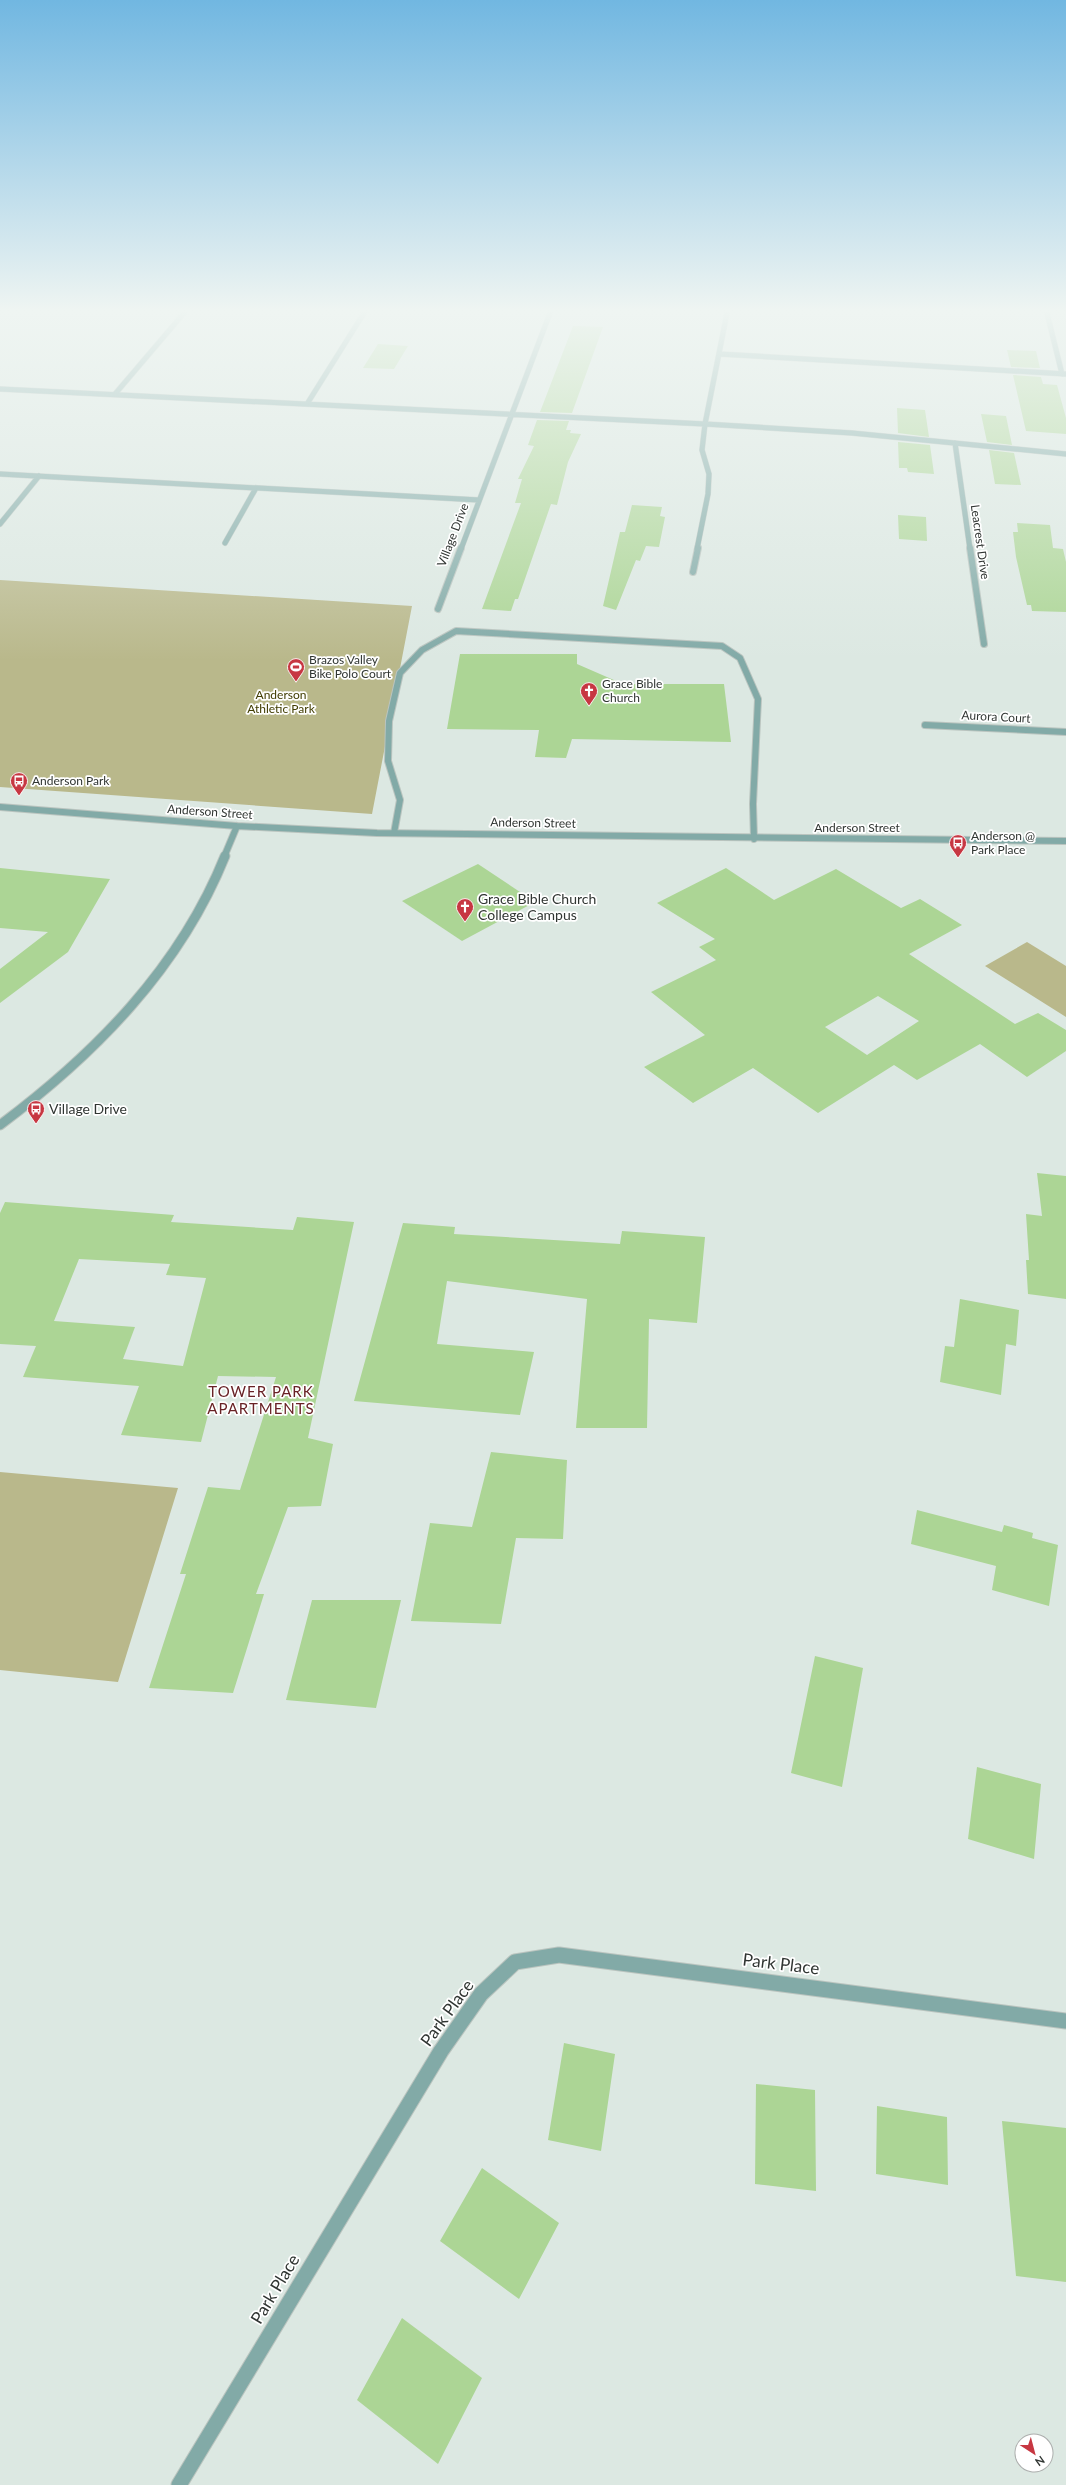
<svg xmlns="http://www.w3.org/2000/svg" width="1066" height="2485" font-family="Lato,sans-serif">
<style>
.green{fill:#b9b88b}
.building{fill:#acd595;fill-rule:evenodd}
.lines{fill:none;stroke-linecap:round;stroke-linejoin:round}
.minor-far3-casing{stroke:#bac4bf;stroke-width:6}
.minor-far2-casing{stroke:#bac4bf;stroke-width:8}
.minor-far1-casing{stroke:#bac4bf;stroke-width:11}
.minor-casing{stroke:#bac4bf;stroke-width:17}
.minor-far3{stroke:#82aaa7;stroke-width:5}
.minor-far2{stroke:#82aaa7;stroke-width:6}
.minor-far1{stroke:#82aaa7;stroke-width:9}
.minor{stroke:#82aaa7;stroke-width:15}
.labels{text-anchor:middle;stroke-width:3.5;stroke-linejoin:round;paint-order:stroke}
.far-street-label{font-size:12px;fill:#303532;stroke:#fff}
.far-poi-label{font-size:12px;fill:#303532;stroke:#fff;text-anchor:start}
.far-park-label{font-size:12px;fill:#403c00;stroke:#fff}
.poi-label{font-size:14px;fill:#303532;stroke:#fff;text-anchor:start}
.neighbourhood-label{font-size:15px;letter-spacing:1px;fill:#682225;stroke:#fff}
.near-street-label{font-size:17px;fill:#303532;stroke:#fff}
</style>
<rect width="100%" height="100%" fill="#dce8e2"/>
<!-- green -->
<path class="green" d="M0,580L412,606L372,814L0,787Z
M1027,942L1066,966V1017L985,966Z
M0,1472L178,1488L118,1682L0,1670Z"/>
<!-- building -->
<path class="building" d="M573,326L603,327L572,413L540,412Z
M378,344L408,346L394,369L363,368Z
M1007,350L1036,351L1040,368L1011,367Z
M1013,375L1041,377L1043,384L1057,385L1066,418V434L1026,431Z
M897,408L925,410L929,437L898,433Z
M981,414L1006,416L1012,445L987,442Z
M537,420L569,421L566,430H571L570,433L581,434L568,462L557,505L551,504L518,599H515L511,611L482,609L521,503H515L522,479H518L534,446L528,445Z
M898,442L930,445L934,474L908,472L907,468H899Z
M989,450L1014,453L1021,485L995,484Z
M632,505L662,507L660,516L665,517L659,547L646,546L640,561L636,560L616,610L603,606L620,532H625Z
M898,515L926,517L927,541L899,539Z
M1017,523L1050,525L1053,548L1063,549L1066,562V612L1032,611L1031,605H1027L1016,557L1013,532H1018Z
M460,654H577V664L623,684H724L731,742L572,739L566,758L535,757L539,730L447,729Z
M478,864L535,902L462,941L402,901Z
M0,868L110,879L68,952L0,1003V969L48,932L0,928Z
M726,868L774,900L836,869L901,908L920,899L962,925L909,954L1015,1024L1038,1013L1066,1030V1051L1027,1077L980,1044L917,1080L894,1065L818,1113L753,1068L693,1103L644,1067L705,1035L651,992L716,960L699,947L715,939L657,903ZM878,996L919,1021L867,1055L825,1027Z
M1037,1173L1066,1176V1299L1028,1294L1026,1260H1029L1026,1214L1042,1216Z
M5,1202L174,1215L171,1222L293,1230L297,1217L354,1222L308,1438L333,1444L321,1506L288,1507L256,1594H264L233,1693L149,1688L186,1574H180L208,1487L240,1490L276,1377L218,1376L201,1442L121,1435L139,1386L23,1377L36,1346L0,1344V1213ZM79,1259L170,1264L166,1275L206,1278L183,1366L123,1359L135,1327L54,1321Z
M403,1223L455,1227L454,1234L620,1244L622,1231L705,1237L697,1323L649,1319L647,1428H576L587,1299L447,1281L437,1344L534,1352L520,1415L354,1401Z
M960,1299L1019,1310L1016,1346L1006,1344L1001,1395L940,1382L945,1346L954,1347Z
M491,1452L567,1460L563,1539L516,1538L501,1624L411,1621L430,1523L472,1527Z
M917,1510L1002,1532L1004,1525L1033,1533L1032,1538L1058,1545L1049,1606L992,1590L996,1566L911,1544Z
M312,1600H401L376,1708L286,1700Z
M815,1656L863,1668L842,1787L791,1773Z
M977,1767L1041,1784L1034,1859L968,1839Z
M564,2043L615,2054L601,2151L548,2140Z
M756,2084L815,2090L816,2191L755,2184Z
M877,2106L947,2117L948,2185L876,2174Z
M1002,2121L1066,2128V2282L1016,2276Z
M482,2168L559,2223L519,2299L440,2241Z
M402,2318L482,2378L438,2464L357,2400Z"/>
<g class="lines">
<!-- minor-far3 casing -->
<g class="minor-far3-casing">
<path id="minor-far3" d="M1047,313L1062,374
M719,354L1066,374
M0,389L705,424L852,433L1066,454
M115,394L184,313
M307,404L364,313
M955,443L970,549
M0,474L479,500
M0,524L39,476
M225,543L256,488
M461,549L550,313
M697,549L708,494L709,474L702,450L705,424L727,313"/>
</g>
<!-- minor-far2 casing -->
<g class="minor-far2-casing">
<path id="minor-far2" d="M970,548L984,644
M693,572L698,548
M438,609L461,548
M925,725L1066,732
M0,807L237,826L377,833L1066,841
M394,833L400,800L388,761L389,721L400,673L422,650L456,631L722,646L740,658L758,699L753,804L754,839
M224,857L237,826"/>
</g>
<!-- minor-far1 casing -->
<g class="minor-far1-casing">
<path id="minor-far1" d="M0,1125C95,1054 180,968 225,856"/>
</g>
<!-- minor casing -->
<g class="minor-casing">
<path id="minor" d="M179,2485L441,2051L481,1994L515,1962L559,1955L1066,2021"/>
</g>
<!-- minor-far3 -->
<use href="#minor-far3" class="minor-far3"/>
<!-- minor-far2 -->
<use href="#minor-far2" class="minor-far2"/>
<!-- minor-far1 -->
<use href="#minor-far1" class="minor-far1"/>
<!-- minor -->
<use href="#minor" class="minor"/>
</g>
<!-- sky -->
<linearGradient id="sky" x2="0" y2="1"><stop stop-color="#71b7e1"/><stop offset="0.47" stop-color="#eff5f2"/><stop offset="1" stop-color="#eff5f2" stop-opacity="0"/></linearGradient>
<rect width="1066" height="661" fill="url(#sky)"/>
<!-- icons -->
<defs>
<g id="stadium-pin" transform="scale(0.9)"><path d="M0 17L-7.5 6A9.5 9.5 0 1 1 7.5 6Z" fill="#c73742" stroke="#fff"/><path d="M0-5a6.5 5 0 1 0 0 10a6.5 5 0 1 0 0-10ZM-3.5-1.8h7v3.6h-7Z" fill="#fff"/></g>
<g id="church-pin" transform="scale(0.9)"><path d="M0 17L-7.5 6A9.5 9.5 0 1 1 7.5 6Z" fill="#c73742" stroke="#fff"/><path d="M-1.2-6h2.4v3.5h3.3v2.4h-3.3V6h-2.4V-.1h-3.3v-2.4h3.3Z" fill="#fff"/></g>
<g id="bus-pin" transform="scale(0.9)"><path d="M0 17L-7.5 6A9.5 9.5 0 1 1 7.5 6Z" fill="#c73742" stroke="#fff"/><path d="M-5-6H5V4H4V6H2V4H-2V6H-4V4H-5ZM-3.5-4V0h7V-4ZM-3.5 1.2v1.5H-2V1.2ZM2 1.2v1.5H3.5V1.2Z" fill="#fff"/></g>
</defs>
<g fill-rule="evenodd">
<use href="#stadium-pin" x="296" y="667"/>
<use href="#church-pin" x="589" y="691"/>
<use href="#bus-pin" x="19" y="781"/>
<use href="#bus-pin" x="958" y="843"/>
<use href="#church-pin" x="465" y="907"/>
<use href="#bus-pin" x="36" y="1109"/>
</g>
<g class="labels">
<!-- far-street labels -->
<g class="far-street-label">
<text transform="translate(453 535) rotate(-69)" y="4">Village Drive</text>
<text transform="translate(980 542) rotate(82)" y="4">Leacrest Drive</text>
<text transform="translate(996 717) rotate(3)" y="4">Aurora Court</text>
<text transform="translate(210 812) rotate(4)" y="4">Anderson Street</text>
<text transform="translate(533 823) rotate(1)" y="4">Anderson Street</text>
<text x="857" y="832">Anderson Street</text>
</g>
<!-- far-poi labels -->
<g class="far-poi-label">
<text x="309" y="664">Brazos Valley<tspan x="309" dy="14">Bike Polo Court</tspan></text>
<text x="602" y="688">Grace Bible<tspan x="602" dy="14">Church</tspan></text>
<text x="32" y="785">Anderson Park</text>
<text x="971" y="840">Anderson @<tspan x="971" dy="14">Park Place</tspan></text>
</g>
<!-- far-park labels -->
<g class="far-park-label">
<text x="281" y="699">Anderson<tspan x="281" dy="14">Athletic Park</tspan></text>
</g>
<!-- poi labels -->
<g class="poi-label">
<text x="478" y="904">Grace Bible Church<tspan x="478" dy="16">College Campus</tspan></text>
<text x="49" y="1114">Village Drive</text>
</g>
<!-- neighbourhood labels -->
<g class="neighbourhood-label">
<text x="261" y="1397">TOWER PARK<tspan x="261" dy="17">APARTMENTS</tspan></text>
</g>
<!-- near-street labels -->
<g class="near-street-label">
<text transform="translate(781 1964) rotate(7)" y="6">Park Place</text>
<text transform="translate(447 2013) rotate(-54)" y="6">Park Place</text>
<text transform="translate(275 2289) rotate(-59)" y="6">Park Place</text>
</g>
</g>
<!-- north arrow -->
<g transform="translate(1034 2453) rotate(144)"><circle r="19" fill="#ffffff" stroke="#acaead"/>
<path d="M0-3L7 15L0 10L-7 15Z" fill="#c73742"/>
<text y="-6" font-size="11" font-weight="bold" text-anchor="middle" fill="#303532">N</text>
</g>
</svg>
